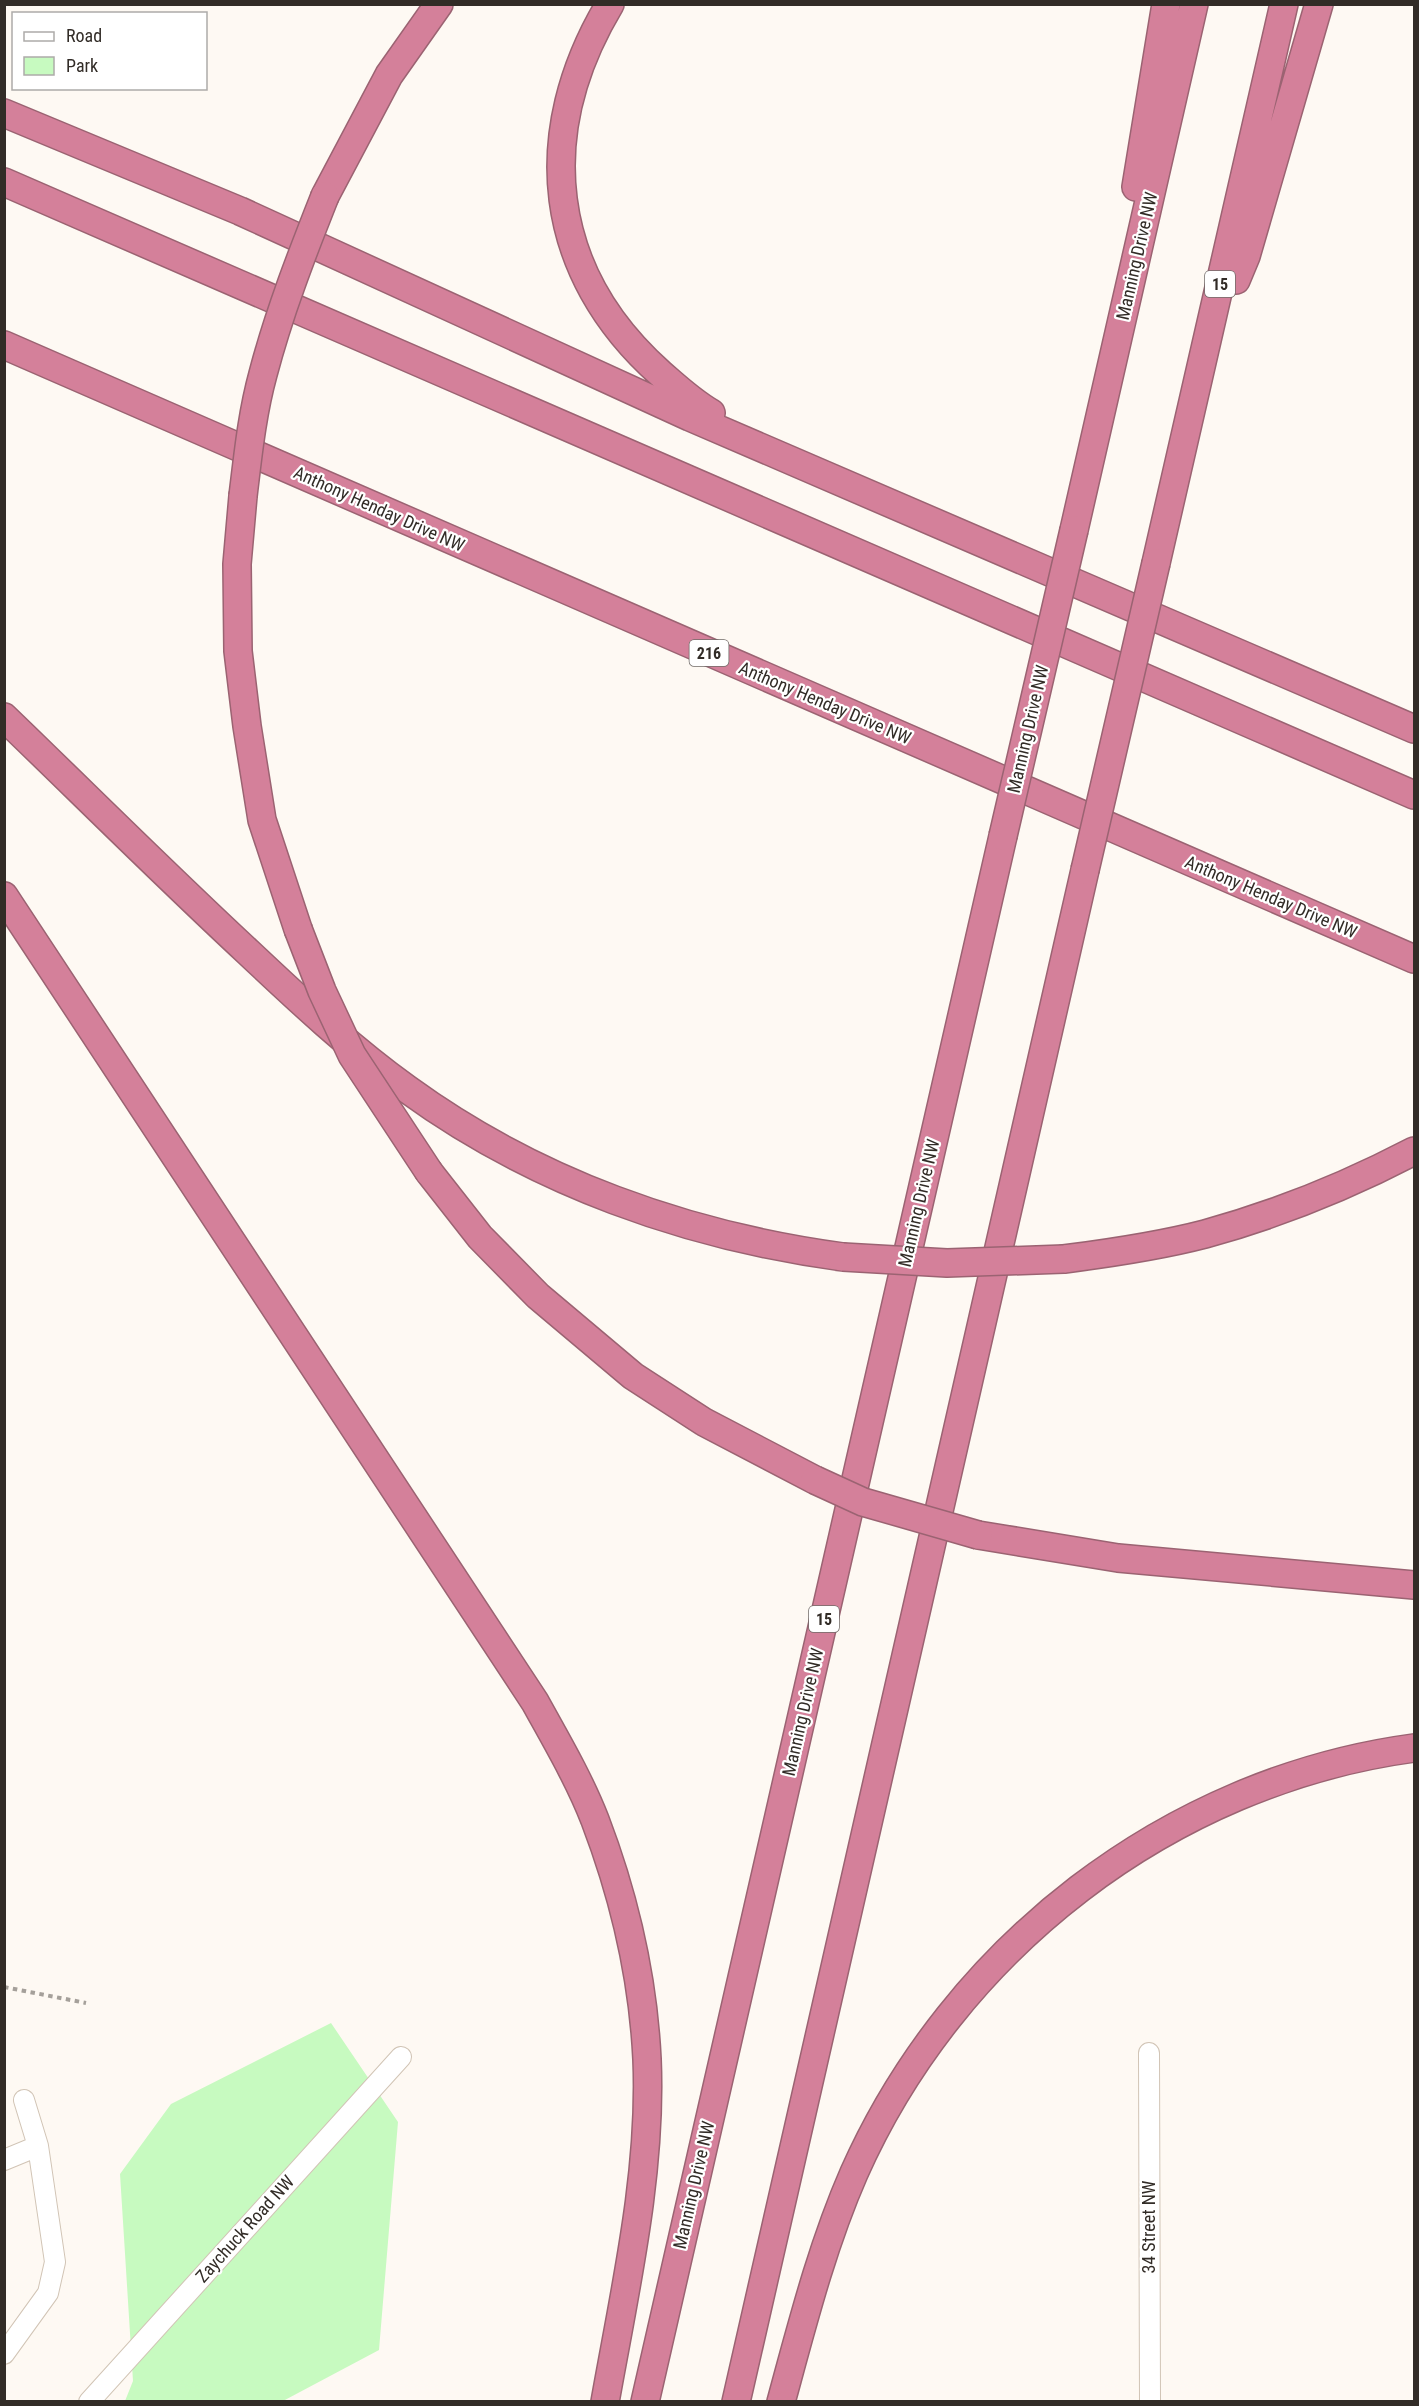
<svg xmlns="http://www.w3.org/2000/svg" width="1419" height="2406" font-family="'Roboto Condensed',sans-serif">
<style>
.green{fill:#c7fac0}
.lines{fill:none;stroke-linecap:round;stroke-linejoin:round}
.minor-casing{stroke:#d1c4b5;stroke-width:22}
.highway-casing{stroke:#9b6372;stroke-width:30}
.path{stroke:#a5a09a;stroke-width:4;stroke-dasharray:4.5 4.5;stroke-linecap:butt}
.minor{stroke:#fff;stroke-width:20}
.highway{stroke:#d4809a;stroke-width:27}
.highway-bridge-casing{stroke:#9b6372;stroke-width:30;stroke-linecap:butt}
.highway-bridge{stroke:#d4809a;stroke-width:27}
.labels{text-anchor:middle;stroke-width:4.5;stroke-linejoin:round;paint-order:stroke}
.shield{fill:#fff;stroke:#706b68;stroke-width:1.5}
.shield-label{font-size:16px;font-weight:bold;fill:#322c27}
.street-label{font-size:18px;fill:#322c27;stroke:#fff}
</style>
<rect width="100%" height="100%" fill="#fef9f3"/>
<!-- green -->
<path class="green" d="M331,2023L398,2122L379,2350L283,2401H125L133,2381L120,2174L171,2104Z"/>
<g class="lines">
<!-- minor casing -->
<g class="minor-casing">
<path id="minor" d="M1149,2053L1150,2402
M4,2160L38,2146L24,2100
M4,2354L48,2293L55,2262L38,2146
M89,2402L401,2057"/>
</g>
<!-- highway casing -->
<g class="highway-casing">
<path id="highway" d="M610,4C532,134 546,272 661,374C677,388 692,402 711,413
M4,113L240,211L690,417L1414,729
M4,182L1414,795
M1136,187L1166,4
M325,196L389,75L439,4
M1236,280L1246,256L1319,4
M4,345L1414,959
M243,496L237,564L238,651L247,726L262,820L298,929
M1074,530L1194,4
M1156,563L1284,4
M4,717C85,795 165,875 248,952C299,1000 350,1048 407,1089C535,1182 687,1236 843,1257
M4,896L535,1702C556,1740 579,1779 595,1820C624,1896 643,1977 647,2059C652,2173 625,2289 605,2402
M429,1172L480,1237L538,1296L633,1376L704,1422L815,1480
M1064,1259C1111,1253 1159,1246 1205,1234C1278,1214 1347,1186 1414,1151
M978,1535L1118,1558L1414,1585
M645,2402L1003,836
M736,2402L1085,870
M781,2402C802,2325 822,2246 854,2173C954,1948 1169,1781 1414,1748"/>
</g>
<!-- path -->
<path class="path" d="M4,1987L86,2003"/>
<!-- minor -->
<use href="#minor" class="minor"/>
<!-- highway -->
<use href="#highway" class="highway"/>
<!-- highway-bridge casing -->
<g class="highway-bridge-casing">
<path id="highway-bridge" d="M243,496C248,455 252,414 263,374C279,313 302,254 325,196
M1003,836L1074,530
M1085,870L1156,563
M298,929L322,991L352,1055L429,1172
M843,1257L947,1263L1064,1259
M815,1480L863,1502L978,1535"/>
</g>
<!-- highway-bridge -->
<use href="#highway-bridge" class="highway-bridge"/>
</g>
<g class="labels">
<!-- shield labels -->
<g class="shield">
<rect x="1205" y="271" width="30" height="26" rx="4.5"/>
<rect x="689.5" y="640" width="39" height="26" rx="4.5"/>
<rect x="809" y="1606" width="30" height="26" rx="4.5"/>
</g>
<g class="shield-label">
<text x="1220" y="290">15</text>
<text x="709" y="659">216</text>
<text x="824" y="1625">15</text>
</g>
<!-- street labels -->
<g class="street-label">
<text transform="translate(1137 256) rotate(-77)" y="6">Manning Drive NW</text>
<text transform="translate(379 509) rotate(24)" y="6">Anthony Henday Drive NW</text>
<text transform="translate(825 703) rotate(23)" y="6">Anthony Henday Drive NW</text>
<text transform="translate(1028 729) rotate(-77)" y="6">Manning Drive NW</text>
<text transform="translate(1271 897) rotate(23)" y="6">Anthony Henday Drive NW</text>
<text transform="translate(919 1203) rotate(-77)" y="6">Manning Drive NW</text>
<text transform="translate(803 1712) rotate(-77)" y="6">Manning Drive NW</text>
<text transform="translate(694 2185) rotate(-77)" y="6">Manning Drive NW</text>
<text transform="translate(1149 2227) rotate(-90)" y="6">34 Street NW</text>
<text transform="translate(245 2229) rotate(-48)" y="6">Zaychuck Road NW</text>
</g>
</g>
<!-- border -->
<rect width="1419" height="2406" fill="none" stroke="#322c27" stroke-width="12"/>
<!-- legend -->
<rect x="12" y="12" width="195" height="78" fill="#ffffff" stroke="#adaba9" stroke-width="1.5"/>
<rect x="24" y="32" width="30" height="9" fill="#ffffff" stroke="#adaba9" stroke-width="1.5"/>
<text x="66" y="42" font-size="18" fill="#322c27">Road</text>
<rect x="24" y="57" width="30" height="18" fill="#c7fac0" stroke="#adaba9" stroke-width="1.5"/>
<text x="66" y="72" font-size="18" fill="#322c27">Park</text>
</svg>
